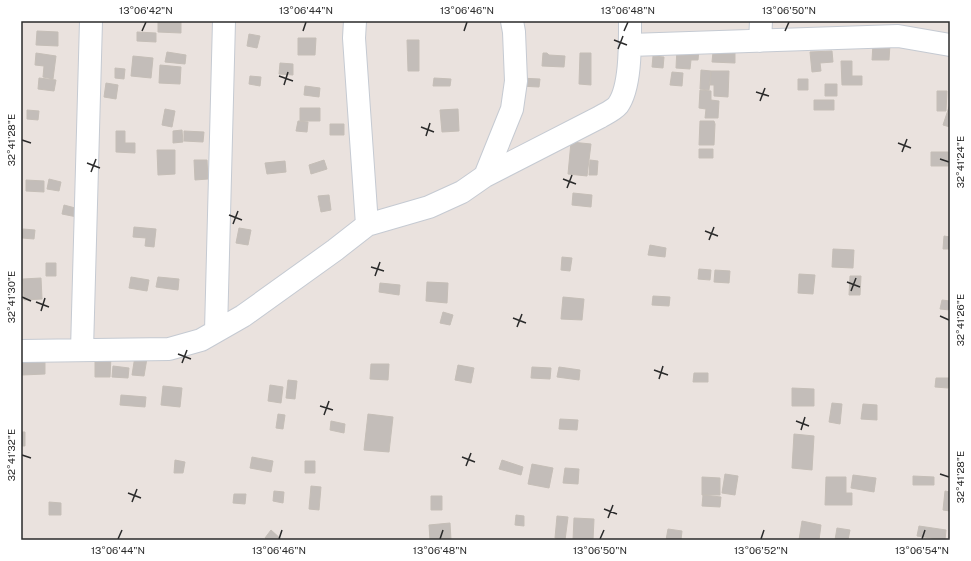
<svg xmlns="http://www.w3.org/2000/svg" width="971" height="561" font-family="'Public Sans',sans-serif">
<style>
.building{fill:#c3bdb9;stroke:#c5beb7}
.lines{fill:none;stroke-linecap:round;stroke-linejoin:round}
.minor-casing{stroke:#c5cad2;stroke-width:24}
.minor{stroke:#fff;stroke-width:22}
.ticks{fill:none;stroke:#2a2a2a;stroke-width:1.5}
.neatline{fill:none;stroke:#2a2a2a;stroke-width:1.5}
.ticks-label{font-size:10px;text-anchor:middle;fill:#2a2a2a}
</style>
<rect width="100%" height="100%" fill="#eae2de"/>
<!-- building -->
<path class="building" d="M158,21H181V33L158,32Z
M37,31L58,32V46L36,45Z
M137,32L156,33V42L137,41Z
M249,34L260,36L257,48L247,46Z
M298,38H316L315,55H298Z
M407,40H419V71H408Z
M873,44H890L889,60H872Z
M677,48L699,50L698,60H691L690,69L676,68Z
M832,51L833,62L820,63L821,71L812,72L810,52Z
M167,52L186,55L185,64L165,62Z
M713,52H735V63L712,62Z
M36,53L56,56L53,79L43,77L44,66L35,65Z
M543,53H547L549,55L565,56L564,67L542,66Z
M580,53H591V85L579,84Z
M133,56L153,58L151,78L131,76Z
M653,56L664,57L663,68L652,67Z
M841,61H852V76H862V85H842Z
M280,63L293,64V75L279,74Z
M160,65L181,67L180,84L159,83Z
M115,68L125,69L124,79L115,78Z
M701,70L711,71L709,90L700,89Z
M711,71H729L728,97L714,96V85H710Z
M672,72L683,73L682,86L670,85Z
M250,76L261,77L260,86L249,84Z
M39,78L56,80L54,91L38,89Z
M434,78L451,79L450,86H433Z
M520,78L540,79L539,87L519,86Z
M798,79H808V90H798Z
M106,83L118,85L116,99L104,97Z
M825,84H837V96H825Z
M305,86L320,88L319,97L304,95Z
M700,90L711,91V100L719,101L718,118H705L706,109L699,108Z
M937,91H947L946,111H937Z
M814,100H834V110H814Z
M950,104V127L943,125Z
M300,108H320V121H300Z
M165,109L175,111L172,127L162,125Z
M458,109L459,131L442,132L440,110Z
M27,110L39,111L38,120L27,119Z
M298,121L308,122L307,132L296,131Z
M700,121H714L715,124L714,145H699Z
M330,124H344V135H330Z
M182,130L183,142L173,143V131Z
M116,131H125V143H135V153L116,152Z
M184,131L204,132L203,142L184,141Z
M571,142L591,144L587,176L568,174Z
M699,149H713V158H699Z
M157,150H175V174L158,175Z
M931,152H948V166H931Z
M194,160H207L208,179L195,180Z
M324,160L327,169L311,174L309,165Z
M590,160L598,161L597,175H589Z
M285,161L286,172L267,174L265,163Z
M49,179L61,182L59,191L47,189Z
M26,180L44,181V192L26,191Z
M573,193L592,195L591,207L572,205Z
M329,195L331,210L321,212L318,196Z
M64,205L79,209L77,217L62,214Z
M134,227L156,229L154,247L145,246L146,238L133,237Z
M239,228L251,230L248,245L236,243Z
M23,229L35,230L34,239L22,238Z
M944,236L950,237V249H943Z
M650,245L666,248L665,257L648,255Z
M833,249L854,250L853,268L832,267Z
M562,257L572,258L570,271L561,270Z
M46,263H56V276H46Z
M699,269L711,270L710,280L698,279Z
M715,270L730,271L729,283L714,282Z
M799,274L815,275L813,294L798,293Z
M850,276H861L860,295H849Z
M131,277L149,280L147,291L129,288Z
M158,277L179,279L178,290L156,287Z
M41,278L42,299L24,300L23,279Z
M427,282L448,283L447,303L426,301Z
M380,283L400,285L399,295L379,292Z
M653,296L670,297L669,306L652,305Z
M563,297L584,299L582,320L561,319Z
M942,300L950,301V310L940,309Z
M443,312L453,315L450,325L440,323Z
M95,355L111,356L110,377H95Z
M135,356L147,358L144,376L132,375Z
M22,357H45V374L22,375Z
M371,364H389L388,380L370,379Z
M458,365L474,368L471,383L455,380Z
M113,366L129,368L128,378L112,377Z
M532,367L551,368L550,379L531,378Z
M559,367L580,370L579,380L557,377Z
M694,373H708V382H693Z
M936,378H949L948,388L935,387Z
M288,380L297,381L295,399L286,398Z
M270,385L283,387L281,403L268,401Z
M163,386L182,388L180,407L161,405Z
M792,388L814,389V406H792Z
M121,395L146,397L145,407L120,405Z
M832,403L842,404L840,424L829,422Z
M863,404L877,405V420L861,419Z
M278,414L285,415L283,429L276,428Z
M368,414L393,417L389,452L364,450Z
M560,419L578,420L577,430L559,429Z
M331,421L345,424L344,433L330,430Z
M21,432H25V446H21Z
M794,434L814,436L812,470L792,468Z
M252,457L273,461L271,472L250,468Z
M175,460L185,462L183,473H174Z
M502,460L523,467L521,475L499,469Z
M305,461H315V473H305Z
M532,464L553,468L549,488L528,484Z
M565,468L579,469L578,484L563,483Z
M725,474L738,476L735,495L722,493Z
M853,475L876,478L874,492L851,488Z
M913,476L934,477V485H913Z
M702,477L720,478V495H702Z
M826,477H846V493H852V505H825Z
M311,486L321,487L319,510L309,509Z
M274,491L284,492L283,503L273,501Z
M945,491L950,492V511L943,510Z
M234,494H246L245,504L233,503Z
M703,495L721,497L720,507L702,506Z
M431,496H442V510H431Z
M49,502L61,503V515H49Z
M516,515L524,516V526L515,525Z
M557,516L568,517L565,540L555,538Z
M574,518L594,519L593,540H573Z
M802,521L821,525L819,540H799Z
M450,523L451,540H430L429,525Z
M919,526L946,530L945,540L917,536Z
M837,528L850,530L848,540H835Z
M668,529L682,531L681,540H666Z
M271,530L282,540H267L265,538Z"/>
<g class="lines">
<!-- minor casing -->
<g class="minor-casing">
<path id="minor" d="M355,21L354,38L367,225
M760,41L761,21
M630,45L898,36L950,45
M485,176L600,117C605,114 614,110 618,105C631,87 630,43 630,21
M216,331L224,21
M82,350L91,21
M21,351L169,349L201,340L243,316L335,250L367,225L429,207L462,192L485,176L512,109L516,81L514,32L512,21"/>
</g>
<!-- minor -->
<use href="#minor" class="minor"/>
</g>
<!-- ticks -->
<path class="ticks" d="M142,31L146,22M303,31L306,22M464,31L467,22M624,31L628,22M785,31L789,22M614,40L627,45M618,49L623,36M279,76L293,81M284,85L288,72M756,92L769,96M760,101L765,88M421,127L434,132M426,136L430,123M22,140L31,143M898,143L911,148M902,152L907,139M940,159L949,162M87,163L100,168M91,172L96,159M563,179L576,184M567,188L572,175M229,215L242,220M233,224L238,211M705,231L718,236M709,240L714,227M371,267L384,271M375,276L380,262M847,282L860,287M851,291L856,278M22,297L31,301M36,302L49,307M41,311L45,298M940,316L949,320M513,318L526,323M517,327L522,314M178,354L191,359M182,363L187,350M654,370L668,375M659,379L663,366M320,406L333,410M324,415L329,401M796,421L809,426M801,430L805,417M22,455L31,458M462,457L475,462M466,466L471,453M940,474L949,477M128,493L141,498M132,502L137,489M604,509L617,514M608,518L613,505M118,539L122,530M279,539L282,530M440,539L443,530M600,539L604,530M761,539L764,530M922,539L925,530"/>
<!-- border -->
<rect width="971" height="561" fill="none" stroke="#ffffff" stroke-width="44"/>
<rect x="22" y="22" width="927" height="517" class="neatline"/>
<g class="ticks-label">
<text x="146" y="14">13°06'42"N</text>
<text x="306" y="14">13°06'44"N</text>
<text x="467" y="14">13°06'46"N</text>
<text x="628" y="14">13°06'48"N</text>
<text x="789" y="14">13°06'50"N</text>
<text transform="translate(11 140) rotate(-90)" y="4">32°41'28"E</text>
<text transform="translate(960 162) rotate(-90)" y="4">32°41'24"E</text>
<text transform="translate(11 297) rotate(-90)" y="4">32°41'30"E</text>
<text transform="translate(960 320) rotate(-90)" y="4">32°41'26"E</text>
<text transform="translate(11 455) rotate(-90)" y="4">32°41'32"E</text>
<text transform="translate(960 477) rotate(-90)" y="4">32°41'28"E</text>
<text x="118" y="554">13°06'44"N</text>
<text x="279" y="554">13°06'46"N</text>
<text x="440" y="554">13°06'48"N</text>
<text x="600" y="554">13°06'50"N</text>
<text x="761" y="554">13°06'52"N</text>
<text x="922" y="554">13°06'54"N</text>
</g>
</svg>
